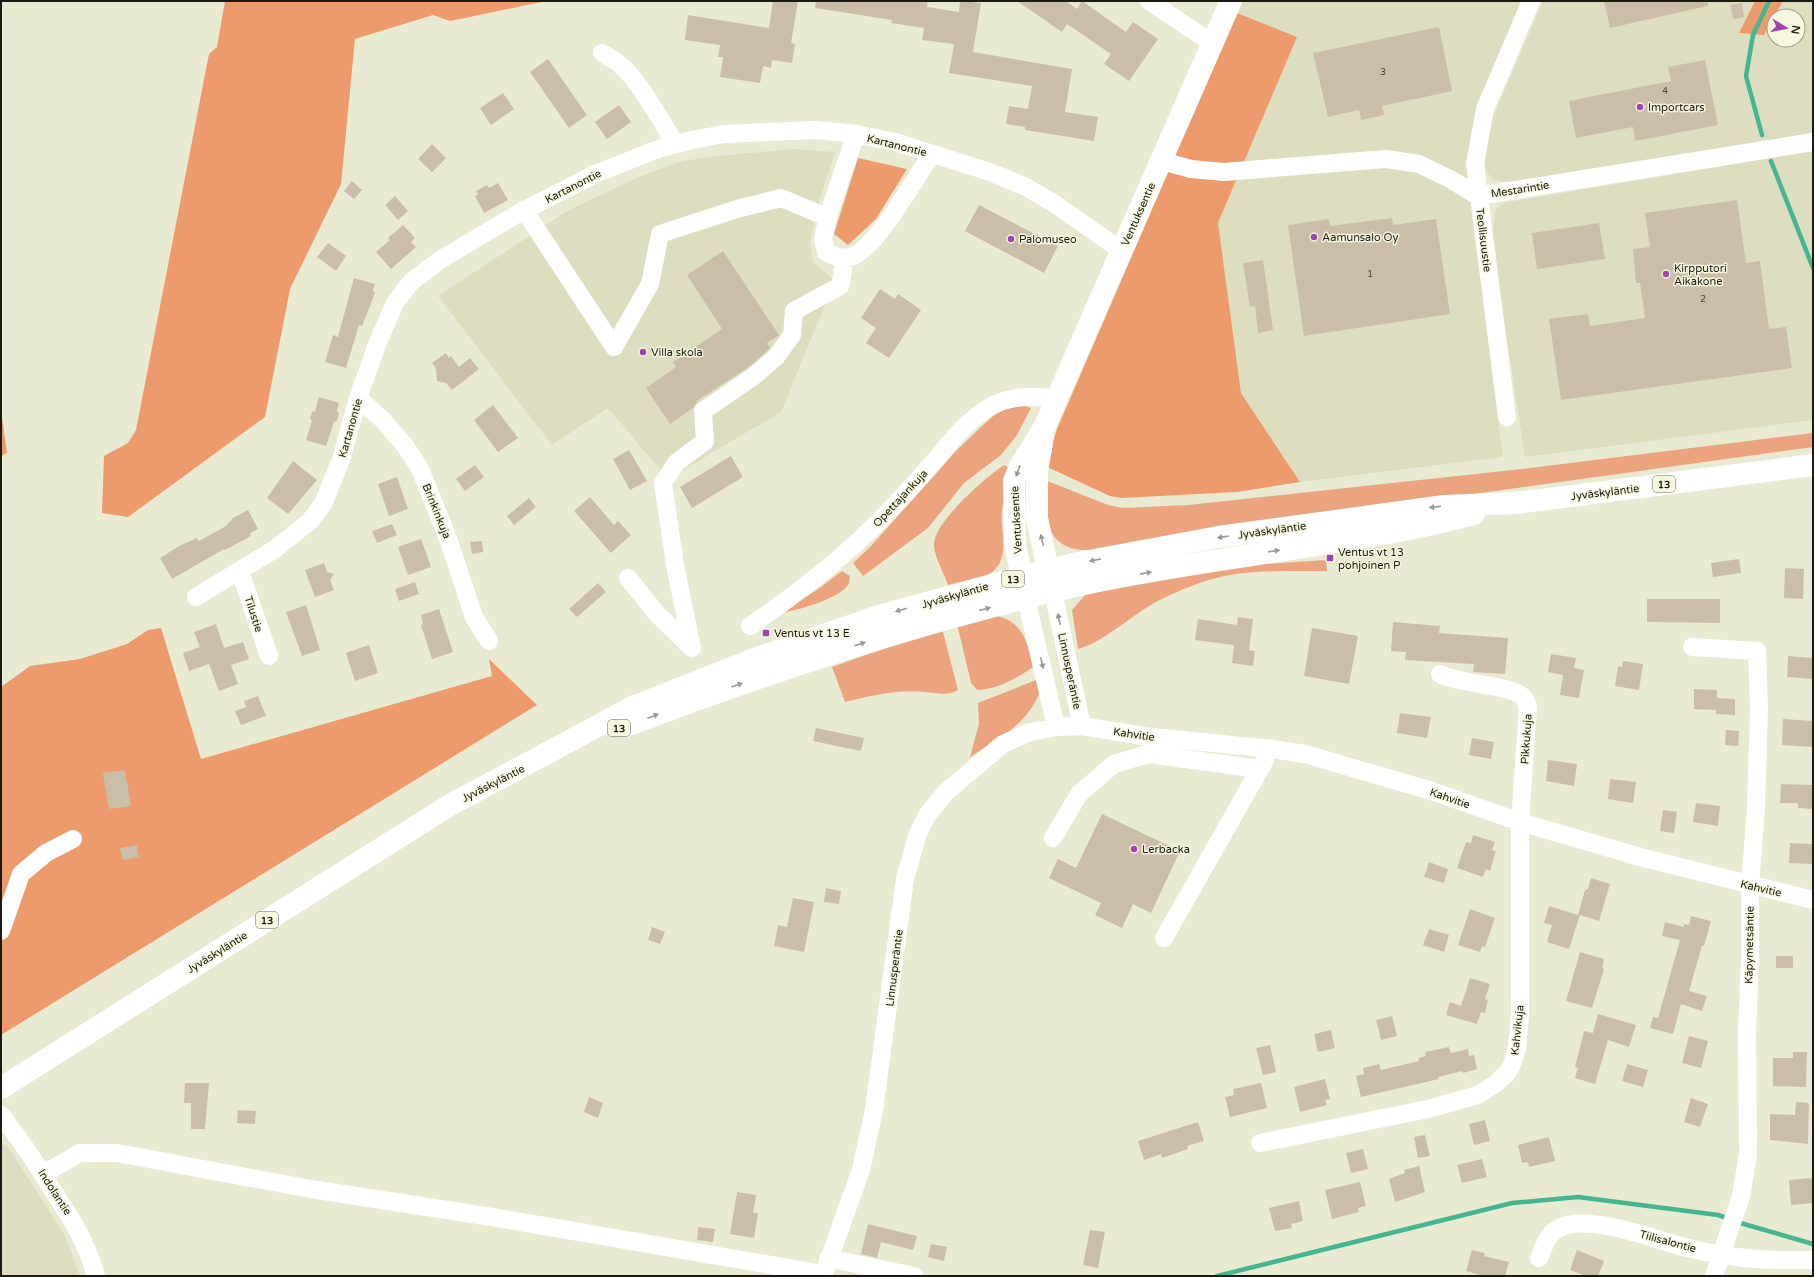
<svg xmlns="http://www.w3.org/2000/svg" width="1814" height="1277" font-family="'Varela Round',sans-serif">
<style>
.built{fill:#dddebf}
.green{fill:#eba47e}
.forest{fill:#ed9a6d}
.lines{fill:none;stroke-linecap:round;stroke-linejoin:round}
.stream{stroke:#44b691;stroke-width:4.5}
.building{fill:#cbbea9}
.minor{stroke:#fff;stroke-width:18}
.major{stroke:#fff;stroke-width:22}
.highway{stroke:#fff;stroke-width:22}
.oneway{fill:#989894}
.poi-dot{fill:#9c45b1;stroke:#f7f7df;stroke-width:1.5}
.labels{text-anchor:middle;stroke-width:3;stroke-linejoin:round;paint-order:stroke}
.number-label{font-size:9px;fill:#464338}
.shield{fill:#f7f7df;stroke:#5c5c50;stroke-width:1}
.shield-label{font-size:10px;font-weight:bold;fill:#1a1a12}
.poi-label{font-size:11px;fill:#1a1a12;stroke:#f7f7df;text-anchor:start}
.street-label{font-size:11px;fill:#1a1a12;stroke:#f7f7df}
</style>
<rect width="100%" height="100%" fill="#e9ead2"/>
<!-- built -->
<path class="built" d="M1242,1H1523L1468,166L1471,208L1503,457L1300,482L1241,393L1218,223L1296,38L1237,13Z
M1543,1H1755L1739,33L1764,35L1774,17V40H1798V16H1774L1783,1H1813V133L1510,182L1494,180L1486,172L1485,153L1491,122Z
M792,149L835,152L819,202L810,242L813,262L835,281L781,412L668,479L608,408L552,445L438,296L569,210L641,176L682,161L718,156Z
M1813,151V420L1525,457L1491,237L1496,209L1507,202Z
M1,1142L11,1151L65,1236L80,1276H1Z"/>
<!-- green -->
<path class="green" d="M1023,405L1031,408L1017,435L1001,455L964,483L928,528L863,576L853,563L871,546L957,450L981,427L1002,408Z
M1813,433V447L1157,538C1126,544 1066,567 1050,529C1043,515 1045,495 1045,480L1108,505L1123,508L1188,505L1530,468Z
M1004,465L1013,469C1008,483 1004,496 1002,511C1000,530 1011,558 992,572C984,578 959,582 948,585C944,573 936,560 934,547C931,524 986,477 1004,465Z
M1326,560L1327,571C1297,571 1265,570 1236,574C1208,578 1181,589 1156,602C1130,616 1106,641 1078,649L1072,610L1086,594L1221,567Z
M842,571L850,576L849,583C843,598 796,611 780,613L817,590Z
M996,616C1023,621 1028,644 1033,667C1017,678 997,690 977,690L971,683L957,624Z
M942,628L958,690C949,696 936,693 925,692C899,689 870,696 845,702L832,667Z
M1036,680L1041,689C1028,725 1000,737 970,757L979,724L978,703Z"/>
<!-- forest -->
<path class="forest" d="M225,1H546L450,21L433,15L355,39L341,184L290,289L265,417L128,517L102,513L104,456L128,443L136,430L209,54L217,47Z
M1755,1H1783L1764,35L1739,33Z
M1237,13L1297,37L1218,223L1241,393L1300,482L1237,492L1121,498L1110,496L1045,466L1057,429Z
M858,158L907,169L876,219L848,245L834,234Z
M1,410L7,453L1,456Z
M161,628L201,759L492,676L489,659L537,705L1,1035V687L30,666L80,659L127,644L148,630Z"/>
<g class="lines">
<!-- stream -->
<path class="stream" d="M1762,135L1746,76L1753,35L1769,1
M1771,161L1813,268
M1737,1222L1813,1244
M1217,1276L1512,1203L1578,1197L1718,1215L1730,1219"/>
</g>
<!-- building -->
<path class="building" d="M773,1H798L791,43L795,44L792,63L772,60L771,68L763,66L760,83L720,77L723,57H718L720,45L685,40L688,15L769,28Z
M816,1H928L927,7L959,12L960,1L981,3L973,52L1072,69L1065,112L1098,117L1094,141L1025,130V127L1006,124L1009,106L1028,109L1032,86L949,73L954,44L922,40L924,28L891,23L892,20L815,8Z
M1017,1H1066L1077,9L1082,1L1126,32L1133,22L1158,39L1129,81L1104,64L1111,54L1067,24L1062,32Z
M1604,1H1708V6L1610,28Z
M1742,3L1744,17L1733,19L1730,5Z
M1439,27L1452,91L1382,106L1384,115L1361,120L1359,110L1328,117L1313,53Z
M548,59L587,115L569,128L530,72Z
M1705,60L1718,125L1635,141L1633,127L1576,138L1569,101L1671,81L1668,67Z
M503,93L514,109L491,125L480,108Z
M619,105L631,122L607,139L595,122Z
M432,144L446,158L432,172L418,159Z
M352,181L362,190L354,199L344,191Z
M498,183L508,200L484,213L475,196L478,194L476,191L487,185L489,188Z
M395,196L408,211L398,220L385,205Z
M1737,200L1746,263L1760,261L1769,329L1786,327L1792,368L1561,400L1549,319L1588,314L1590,326L1645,318L1640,283H1636L1633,249L1650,247L1645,213Z
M979,205L1058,246L1044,273L965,231Z
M1392,218L1393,225L1436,219L1450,314L1304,336L1288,225L1329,219L1330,226Z
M1599,223L1605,259L1537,269L1532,233Z
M403,225L415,238L411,242L416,247L391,269L376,252L390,240L388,238Z
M328,243L346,256L336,271L317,257Z
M723,251L779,335L767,343L770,348L768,350L750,366L698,400L693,408L670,424L646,388L676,367L673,362L722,329L687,275Z
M1263,260L1273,330L1258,333L1255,306L1250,307L1243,263Z
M354,278L375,284L373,290L375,293L362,326L359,325L346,368L325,362L333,335L338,337Z
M880,289L895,299L898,294L921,310L889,358L866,343L876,328L861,318Z
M446,353L449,358L451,356L459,367L470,358L479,369L452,390L446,383L437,381L436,368L432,363Z
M319,397L339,403L337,411L339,414L337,421L334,422L326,446L306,440L312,421L310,418L312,412L315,411Z
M493,405L518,438L498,452L474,420Z
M629,450L647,481L630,490L613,459Z
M731,456L743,477L692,508L680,487Z
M293,461L317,480L288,514L267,498Z
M475,465L484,477L465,491L456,479Z
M397,477L408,509L389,516L378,484Z
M590,497L614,525L618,521L631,535L611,553L574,511Z
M529,498L536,507L514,525L507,516Z
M248,510L258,529L250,533L251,536L225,550L224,549L172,579L160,558L181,545L197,538L199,541L226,526L233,518Z
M392,524L397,535L377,543L372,531Z
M421,539L431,567L408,575L398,547Z
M482,541L483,552L472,554L470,542Z
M1739,559L1741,573L1713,577L1711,563Z
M324,563L327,572L334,574L330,580L334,590L315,597L305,570Z
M1785,568L1804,569L1803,599L1784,598Z
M415,582L419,594L399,601L395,589Z
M598,583L606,592L577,617L569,609Z
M1647,599H1720V623L1647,622Z
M306,605L320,650L302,656L286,612Z
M439,609L453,652L432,659L421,625L423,624L421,615Z
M1238,617L1253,619L1249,650L1255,651L1253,666L1232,663L1234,645L1195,640L1198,619L1237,625Z
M1393,622L1440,626L1439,633L1508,638L1505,674L1473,672L1474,664L1405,660L1406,652L1391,651Z
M216,624L224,648L243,642L249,659L231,665L238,684L219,691L209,664L189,671L183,653L200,647L194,632Z
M1312,628L1358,636L1349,684L1304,676Z
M369,645L378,673L355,681L346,653Z
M1551,654L1576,658L1574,668L1584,670L1579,698L1560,695L1563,675L1548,672Z
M1788,656L1813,658V679L1787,677Z
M1623,661L1643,664L1639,690L1615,686L1618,666L1622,667Z
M1694,689L1717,690V698L1735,699V715L1716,714V710L1694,709Z
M258,696L266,716L241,725L235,711L246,707L244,701Z
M1400,713L1431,717L1427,738L1397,733Z
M1783,719L1813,721V747L1782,745Z
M816,728L864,738L861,751L813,741Z
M1726,730L1739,731L1738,746L1725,745Z
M1472,738L1494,742L1491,759L1469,755Z
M1548,760L1577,764L1574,786L1546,781Z
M125,770L131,806L109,809L103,773Z
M1610,779L1636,782L1633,803L1608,799Z
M1781,784L1813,785V809L1798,808V803H1780Z
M1696,803L1720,806L1718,826L1693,822Z
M1663,810L1677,812L1674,833L1660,831Z
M1102,814L1180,851L1151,913L1133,904L1122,928L1095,915L1101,903L1049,878L1058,859L1076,868Z
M1473,835L1495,842L1492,850L1496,851L1490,871L1486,869L1483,877L1457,868L1466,842L1471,843Z
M1790,843L1813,844V864L1789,863Z
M137,845L139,857L123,860L120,848Z
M1429,862L1448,869L1444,883L1424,877Z
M1591,878L1610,884L1599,921L1580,915L1569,949L1547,942L1552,925L1544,923L1549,906L1578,915L1585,890L1588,889Z
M826,888L841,891L839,904L824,902Z
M793,898L814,902L804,952L774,946L778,925L787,927Z
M1470,909L1495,918L1485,947L1482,946L1480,952L1458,945Z
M1691,916L1711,921L1704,946H1702L1689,991L1707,996L1702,1011L1681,1004L1673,1034L1650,1028L1653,1017L1658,1018L1680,940L1662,936L1665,922L1684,927V924L1689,925Z
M652,927L665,932L660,944L648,940Z
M1429,929L1449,935L1444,952L1423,945Z
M1580,952L1604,959L1602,968L1604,969L1592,1008L1566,1001Z
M1776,956H1793V968H1776Z
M1470,978L1490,984L1485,999L1488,1000L1485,1013L1481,1012L1477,1024L1446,1015L1450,1002L1461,1006Z
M1598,1014L1636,1025L1629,1047L1608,1040L1595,1084L1575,1078L1578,1068L1575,1067L1584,1031L1593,1033Z
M1392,1016L1397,1036L1381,1040L1376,1020Z
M1331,1030L1335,1048L1318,1052L1314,1034Z
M1689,1036L1708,1041L1701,1068L1682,1063Z
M1270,1045L1276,1072L1263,1075L1256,1048Z
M1449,1047L1451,1053L1468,1049L1469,1056L1474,1055L1477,1069L1463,1073L1462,1071L1438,1077L1439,1079L1361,1097L1356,1076L1364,1074L1363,1068L1379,1064L1381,1070L1419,1061L1418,1058L1426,1056L1425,1052Z
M1793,1052H1807L1806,1087L1773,1086V1058H1793Z
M1627,1064L1648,1070L1643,1087L1622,1081Z
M1325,1079L1330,1099L1325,1100L1327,1105L1300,1112L1294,1087Z
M185,1083H209L205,1129H191V1103H184Z
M1261,1083L1267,1108L1230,1117L1225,1097L1234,1095L1233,1089Z
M589,1097L603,1103L598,1118L584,1112Z
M1691,1098L1708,1104L1700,1127L1684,1122Z
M1796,1102L1809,1103L1808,1144L1770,1140V1114L1795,1115Z
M238,1110L256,1111L255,1124L237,1123Z
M1485,1120L1490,1141L1474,1145L1469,1124Z
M1198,1122L1204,1141L1187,1146L1188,1149L1162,1158L1161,1154L1144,1160L1138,1141Z
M1425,1135L1430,1156L1418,1158L1414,1137Z
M1549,1137L1555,1161L1529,1167L1528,1162L1522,1163L1518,1145Z
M1363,1149L1368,1169L1351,1173L1346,1153Z
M1482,1159L1487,1177L1462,1183L1457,1165Z
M1419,1166L1425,1192L1395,1202L1389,1179L1405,1173L1404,1170Z
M1813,1178V1203L1791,1205L1789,1180Z
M1360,1182L1366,1206L1358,1208L1359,1212L1332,1219L1325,1190Z
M737,1192L756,1195L753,1213H758L754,1238L730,1234Z
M1299,1201L1303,1221L1291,1224L1292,1228L1275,1231L1269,1208Z
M868,1224L917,1236L913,1250L881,1242L877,1258L861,1254Z
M698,1227L715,1229L713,1242L697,1240Z
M1090,1230L1105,1232L1098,1268L1083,1265Z
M931,1244L947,1247L944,1261L928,1257Z
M1472,1250L1485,1253L1484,1256L1509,1262L1505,1276H1484L1466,1271Z
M1577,1250L1604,1261L1598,1276H1586L1570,1270Z"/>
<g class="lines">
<!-- minor -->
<path class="minor" d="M1149,1L1206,39L1211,46
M602,53C607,56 613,59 618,63C638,78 662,122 675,144
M856,134L828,216L823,239L826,252C834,256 840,259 850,257C875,252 916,176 932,154
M1162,161L1191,169L1224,172L1386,159L1419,164L1450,179L1478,196L1813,142
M524,210L614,347L650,284L660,234L737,209L781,198L822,215
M358,398L382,419L406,447L420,469L449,541L474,617L489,641
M1507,417L1475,164L1485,109L1531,1
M240,571L269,656
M628,578L657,614L692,648
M1053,592L1082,726
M196,597L275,549L310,521L323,504L341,460L358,398L378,342L395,303L411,282L440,260L519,213L595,174L661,148L692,140L724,134L816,130L856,134L895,142L990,172L1026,187L1055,204L1122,251
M1026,598L1056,727
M750,626C798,593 845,557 885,515C901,499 917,481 932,464C949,443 966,421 990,407C1012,394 1033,397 1057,398
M1692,647L1757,651L1759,708L1756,808L1750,885V957L1747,1033L1748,1154L1741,1196L1714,1276
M692,648L675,565L663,483L676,463L705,441L703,411L754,376L776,357L792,335L794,311L840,286L843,270
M1053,838L1079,794L1114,764L1148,754L1260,769
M1,931L21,874L46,853L73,839
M1164,938L1265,760
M1,1115C19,1138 35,1161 50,1186C69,1215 87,1242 96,1276
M1260,1143L1428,1109L1478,1095L1495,1084L1507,1073L1513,1062L1517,1048L1520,1015V822L1528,707C1527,704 1526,699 1522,696C1509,685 1460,684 1440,674
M43,1174L80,1153H117L311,1189L492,1217L823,1274
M828,1258L914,1276
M1539,1258C1544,1247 1548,1233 1559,1228C1589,1213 1653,1239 1684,1247C1701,1251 1719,1255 1737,1257C1762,1261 1788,1260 1813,1260
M823,1276L861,1170L874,1110L905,879L918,833L928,814L946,792L1003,744L1030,732L1056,727L1082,726L1143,736L1272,749L1305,754L1432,791L1520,822L1640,857L1813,900"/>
<!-- major -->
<path class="major" d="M1043,437L1037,471V518L1052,589
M1026,595L1015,544L1014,481L1020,466L1045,426L1057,398L1231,1"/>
<!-- highway -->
<path class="highway" d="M626,726C776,669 928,619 1084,584C1213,556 1346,547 1474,514
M1,1088L450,805L633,707L757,658L879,616L995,584L1078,563L1218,537L1444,506L1516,503L1813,465"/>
</g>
<!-- one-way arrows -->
<defs><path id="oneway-solid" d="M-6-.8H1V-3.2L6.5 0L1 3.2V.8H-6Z"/></defs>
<g class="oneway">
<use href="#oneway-solid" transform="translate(1018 471) rotate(110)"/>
<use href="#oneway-solid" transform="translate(1435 507) rotate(173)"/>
<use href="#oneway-solid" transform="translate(1223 537) rotate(171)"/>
<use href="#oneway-solid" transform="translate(1042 540) rotate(-103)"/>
<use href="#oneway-solid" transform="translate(1274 551) rotate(-8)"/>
<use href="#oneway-solid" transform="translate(1095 560) rotate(170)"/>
<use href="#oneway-solid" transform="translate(1146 573) rotate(-11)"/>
<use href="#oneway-solid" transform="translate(985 609) rotate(-15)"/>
<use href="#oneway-solid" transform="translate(901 610) rotate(164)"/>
<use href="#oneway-solid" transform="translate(1059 619) rotate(-102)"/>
<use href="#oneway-solid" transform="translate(860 644) rotate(-18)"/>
<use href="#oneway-solid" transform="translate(1042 663) rotate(77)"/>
<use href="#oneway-solid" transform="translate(737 685) rotate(-19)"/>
<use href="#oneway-solid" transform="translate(653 716) rotate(-21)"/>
</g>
<!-- markers -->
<g class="poi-dot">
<circle cx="1640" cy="107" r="4"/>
<circle cx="1314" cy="237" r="4"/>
<circle cx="1011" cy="239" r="4"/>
<circle cx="1666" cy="274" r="4"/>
<circle cx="643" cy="352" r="4"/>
<rect x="1326" y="554" width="8" height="8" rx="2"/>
<rect x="762" y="629" width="8" height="8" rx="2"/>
<circle cx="1134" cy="849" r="4"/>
</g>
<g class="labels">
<!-- number labels -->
<g class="number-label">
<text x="1383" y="75">3</text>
<text x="1665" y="94">4</text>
<text x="1370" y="277">1</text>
<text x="1703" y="302">2</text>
</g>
<!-- shield labels -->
<g class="shield">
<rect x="1653" y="476" width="22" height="16" rx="3"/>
<rect x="1002" y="571" width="22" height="16" rx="3"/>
<rect x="608" y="720" width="22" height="16" rx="3"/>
<rect x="256" y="912" width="22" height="16" rx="3"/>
</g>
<g class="shield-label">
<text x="1664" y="488">13</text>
<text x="1013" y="583">13</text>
<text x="619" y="732">13</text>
<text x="267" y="924">13</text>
</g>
<!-- poi labels -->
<g class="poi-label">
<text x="1648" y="111">Importcars</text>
<text x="1322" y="241">Aamunsalo Oy</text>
<text x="1019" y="243">Palomuseo</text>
<text x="1674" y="272">Kirpputori<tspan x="1674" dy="13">Aikakone</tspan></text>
<text x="651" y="356">Villa skola</text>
<text x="1338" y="556">Ventus vt 13<tspan x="1338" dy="13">pohjoinen P</tspan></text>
<text x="774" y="637">Ventus vt 13 E</text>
<text x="1142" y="853">Lerbacka</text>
</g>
<!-- street labels -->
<g class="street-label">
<text transform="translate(897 145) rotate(14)" y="4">Kartanontie</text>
<text transform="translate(573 186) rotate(-27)" y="4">Kartanontie</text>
<text transform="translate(1520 189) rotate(-9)" y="4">Mestarintie</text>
<text transform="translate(1138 214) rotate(-66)" y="4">Ventuksentie</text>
<text transform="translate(1484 240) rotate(83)" y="4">Teollisuustie</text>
<text transform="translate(350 428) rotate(-74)" y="4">Kartanontie</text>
<text transform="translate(1605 492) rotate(-7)" y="4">Jyväskyläntie</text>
<text transform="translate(900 498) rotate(-47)" y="4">Opettajankuja</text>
<text transform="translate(437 511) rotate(68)" y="4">Brinkinkuja</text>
<text transform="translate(1016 520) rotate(-93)" y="4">Ventuksentie</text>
<text transform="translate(1272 530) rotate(-8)" y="4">Jyväskyläntie</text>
<text transform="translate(955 595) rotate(-16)" y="4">Jyväskyläntie</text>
<text transform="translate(254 614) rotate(72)" y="4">Tilustie</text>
<text transform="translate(1070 671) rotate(78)" y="4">Linnusperäntie</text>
<text transform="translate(1134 734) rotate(8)" y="4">Kahvitie</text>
<text transform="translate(1526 739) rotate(-86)" y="4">Pikkukuja</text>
<text transform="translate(493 783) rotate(-27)" y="4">Jyväskyläntie</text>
<text transform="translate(1450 798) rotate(19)" y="4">Kahvitie</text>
<text transform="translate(1761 888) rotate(13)" y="4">Kahvitie</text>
<text transform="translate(1749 945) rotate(-89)" y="4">Käpymetsäntie</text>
<text transform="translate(217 952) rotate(-32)" y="4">Jyväskyläntie</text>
<text transform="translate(894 968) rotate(-83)" y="4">Linnusperäntie</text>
<text transform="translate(1517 1030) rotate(-84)" y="4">Kahvikuja</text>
<text transform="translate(55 1192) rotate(57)" y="4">Indolantie</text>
<text transform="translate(1668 1241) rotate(15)" y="4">Tiilisalontie</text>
</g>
</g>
<!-- border -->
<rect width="1814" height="1277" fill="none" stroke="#1a1a12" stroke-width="4"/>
<!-- north arrow -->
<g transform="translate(1786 28) rotate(100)"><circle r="19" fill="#f7f7df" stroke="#9f9f8d"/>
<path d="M0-3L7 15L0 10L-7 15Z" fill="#9c45b1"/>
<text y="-6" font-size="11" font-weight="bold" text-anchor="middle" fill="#1a1a12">N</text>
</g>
</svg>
